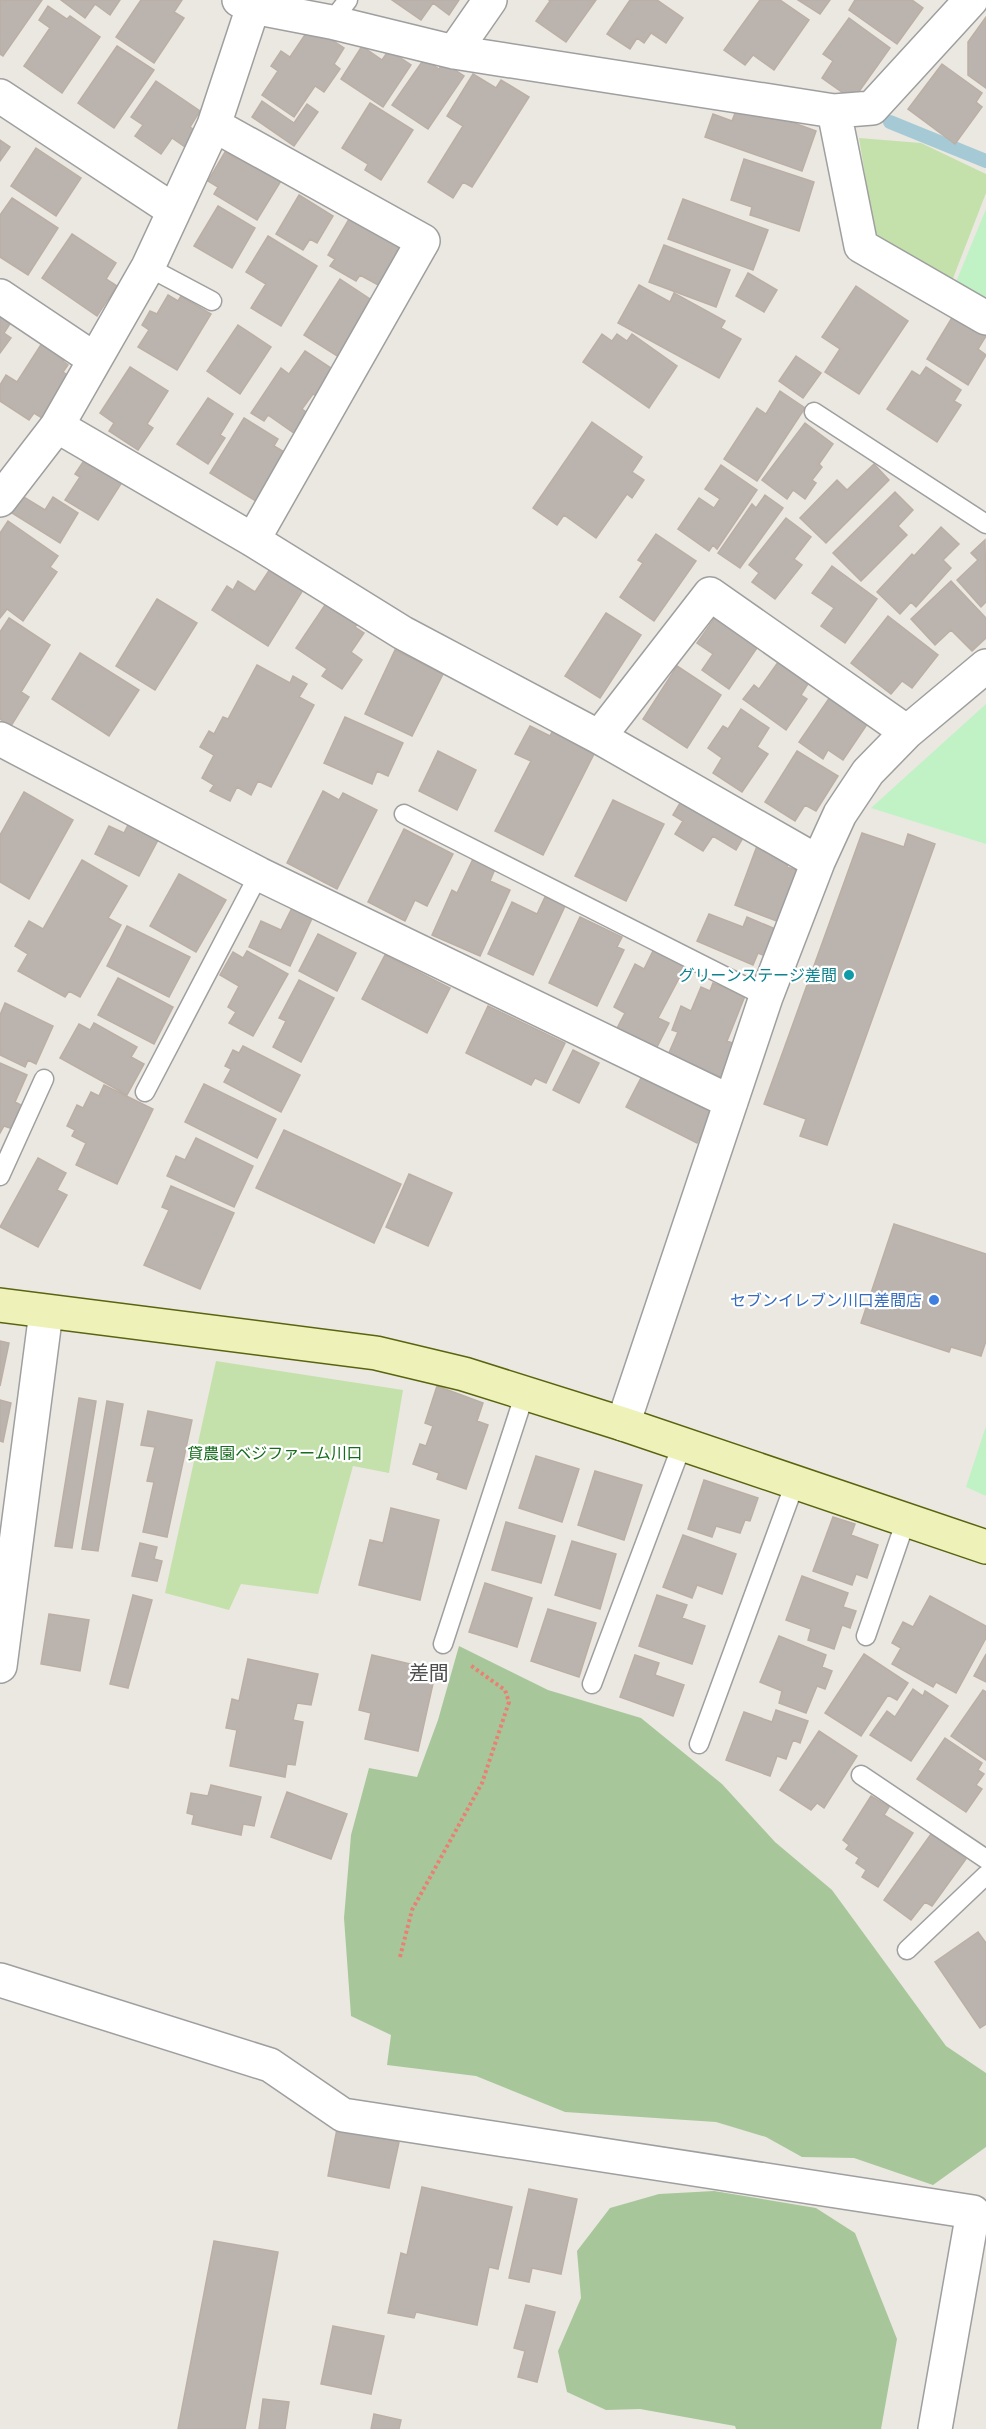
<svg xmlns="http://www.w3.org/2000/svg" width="986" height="2429" font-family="'DM Sans','Noto Sans JP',sans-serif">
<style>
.grass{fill:#c5e1ab}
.forest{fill:#a7c79a}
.park{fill:#c1f2c5}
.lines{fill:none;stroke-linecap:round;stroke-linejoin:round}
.stream{stroke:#a6cad5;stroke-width:14}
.building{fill:#bbb4ae;stroke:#bbafa5;stroke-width:1.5}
.lane-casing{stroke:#9f9f9f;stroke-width:21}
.street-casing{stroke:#9f9f9f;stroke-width:36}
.secondary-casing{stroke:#5a640f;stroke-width:36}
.path{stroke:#ea8073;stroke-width:4;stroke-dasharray:3 3;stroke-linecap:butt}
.lane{stroke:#fff;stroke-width:18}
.street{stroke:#fff;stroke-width:33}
.secondary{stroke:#eef2b9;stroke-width:33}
.culture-dot{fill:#0f9aa8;stroke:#fff;stroke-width:2}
.shop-dot{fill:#3f7fe0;stroke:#fff;stroke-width:2}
.labels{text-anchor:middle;stroke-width:4.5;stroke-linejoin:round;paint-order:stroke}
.culture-label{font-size:16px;fill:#0d838f;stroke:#fff;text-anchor:end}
.shop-label{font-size:16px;fill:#366cbe;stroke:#fff;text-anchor:end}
.park-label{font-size:16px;fill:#166c1d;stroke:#fff}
.quarter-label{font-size:20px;fill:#4e4e4e;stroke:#fff}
</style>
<rect width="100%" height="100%" fill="#ebe8e1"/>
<!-- grass -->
<path class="grass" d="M859,138L921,143L986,174V193L952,281L875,237Z
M216,1361L403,1390L389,1473L353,1466L318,1594L241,1584L229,1610L165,1593Z"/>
<!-- forest -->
<path class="forest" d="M459,1646L548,1690L641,1718L722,1784L775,1842L832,1890L946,2046L986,2073V2147L933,2185L854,2158L802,2157L766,2137L716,2122L565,2112L476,2076L387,2065L391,2035L351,2016L344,1918L351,1835L369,1768L417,1777L438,1720Z
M714,2191L816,2208L855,2233L897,2339L881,2429H736L735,2426L640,2409L606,2410L567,2392L558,2351L581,2298L577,2251L610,2208L659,2194Z"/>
<!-- park -->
<path class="park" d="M986,209V299L956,282Z
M986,704V844L871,808Z
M986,1426V1496L966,1487Z"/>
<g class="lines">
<!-- stream -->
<path class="stream" d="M890,122L986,161"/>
</g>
<!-- building -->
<path class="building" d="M0,0H42L3,56L0,54Z
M61,0H120L110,15L95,4L85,18Z
M141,0H182L174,12L184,18L154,63L116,37Z
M392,0H459L449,15L433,3L421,20Z
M549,0H596L566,42L536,21L550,1Z
M630,0H657L683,18L666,43L651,33L644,43L637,38L630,49L607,34Z
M760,0H780L809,20L774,70L753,55L745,65L724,50Z
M798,0H830L820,14Z
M855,0H912L923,8L897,44L849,10Z
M48,6L67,19L70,16L100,37L62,93L24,66L50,28L39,20Z
M986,17V88L968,75V42Z
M849,18L890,48L853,100L822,78L833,61L823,54Z
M311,26L344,48L334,64L340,69L324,92L315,86L294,117L262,95L278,71L271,66L281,51L290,57Z
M117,46L154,70L114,128L78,103Z
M362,46L382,60L389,50L411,65L383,107L341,79Z
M424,59L439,69L443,62L464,76L428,129L392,105Z
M942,64L982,93L976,102L982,107L955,144L908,109Z
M473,74L496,88L501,80L529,97L472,187L463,182L453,198L428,182L463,126L447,116Z
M156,81L200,111L190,127L196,131L185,147L172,138L161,154L135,136L143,125L131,117Z
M262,101L294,123L307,104L318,112L294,146L252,117Z
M370,103L413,130L381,180L365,170L368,164L342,148Z
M739,103L816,131L802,171L705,137L713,114L732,121Z
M0,140L10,147L0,161Z
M36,148L81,178L56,216L11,186Z
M242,150L284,176L257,220L214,194L218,187L208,181L225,152L237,159Z
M744,159L814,182L799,231L750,215L752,207L731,200Z
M299,195L333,216L317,243L310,239L303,250L276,234Z
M12,198L58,228L28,275L0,257V215Z
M683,199L768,230L753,270L668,239Z
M218,206L255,228L232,268L194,246Z
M352,214L404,245L380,286L360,275L356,281L330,266L335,259L328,255Z
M72,234L116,263L106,279L117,286L97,316L42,278Z
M268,236L317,266L281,326L251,308L266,284L246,272Z
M664,245L730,270L716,307L649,282Z
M748,273L777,290L764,312L736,296Z
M340,279L373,301L354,329L360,331L342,359L304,335Z
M639,285L670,302L674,293L725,321L721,328L741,339L719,378L618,323Z
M856,286L908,321L859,394L825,372L840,349L822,337Z
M168,295L178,301L181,296L211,314L177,370L138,347L149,330L142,325L150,311L157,314Z
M956,311L986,330V336L978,349L986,355L968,385L927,359Z
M0,313L13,319L4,333L11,338L0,353Z
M238,325L271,347L240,394L207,371Z
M602,334L612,341L617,334L627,341L632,334L677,366L649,408L583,362Z
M44,340L67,354L63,361L68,365L63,372L69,376L42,418L34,413L29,420L0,401V385L6,375L17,382Z
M305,351L334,370L317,396L313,394L302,409L312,416L298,436L268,415L264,421L251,413L281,368L289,374Z
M796,356L821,373L803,398L779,381Z
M130,367L168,391L147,424L153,428L138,450L109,431L114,423L100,413Z
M926,367L961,390L954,401L961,405L937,442L887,409L912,371L920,376Z
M780,391L805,408L757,481L724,459L757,408L766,414Z
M208,398L233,414L220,435L225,438L208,464L177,444Z
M244,418L278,439L274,446L286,453L256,501L210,473Z
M592,422L642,457L632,472L644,480L632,498L627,494L596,538L564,515L557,525L533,508Z
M805,423L833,444L819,464L822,467L812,480L816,483L805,499L793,490L787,499L762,480Z
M93,459L124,479L98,520L65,500L80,477L75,474L83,462L89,466Z
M874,464L889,480L826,543L800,518L837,480L847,490Z
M721,465L757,490L717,549L713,545L709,551L678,529L699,498L714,508L720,499L705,489Z
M895,492L913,510L898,526L907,535L861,581L833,553Z
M765,495L783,508L740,568L718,553L752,504L756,508Z
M22,496L45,510L53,497L78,513L60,543L12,513Z
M786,518L811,537L794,559L802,565L775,599L752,582L759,573L749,565Z
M8,521L58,556L50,567L57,572L23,621L7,609L0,618V533Z
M941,527L959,544L943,560L951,568L916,607L911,602L900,614L877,592L912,554L914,556Z
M656,534L696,561L654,621L620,597L643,563L638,560Z
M985,540L986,602L981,607L957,580L978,560L971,553Z
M832,566L877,599L845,643L821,626L834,608L812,593Z
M270,569L303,590L268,646L212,610L227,586L233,590L238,581L255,592Z
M951,581L986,618V638L972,651L951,630L935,645L911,619Z
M157,599L197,623L155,690L116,666Z
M329,599L360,620L355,627L364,633L351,652L362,660L342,689L322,676L327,669L296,648Z
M719,612L761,642L729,689L702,670L713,654L697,643Z
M606,613L641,635L600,698L565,676Z
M888,616L938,655L912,688L902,681L891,694L851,663Z
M9,618L50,645L21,692L29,697L11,726L0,719V632Z
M395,650L443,674L412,736L365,714Z
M80,653L139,690L109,736L52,699Z
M781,658L811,679L801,695L807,699L786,730L743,699L754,685L759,689Z
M257,665L290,683L293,676L307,684L299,697L314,705L271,787L258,781L251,795L237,787L230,801L210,791L214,785L202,778L214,755L200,747L209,731L214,734L223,717L228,719Z
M677,666L721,695L687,748L643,719Z
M830,697L868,723L843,760L828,750L823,759L799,742Z
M741,709L769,728L757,747L768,754L742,792L713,773L722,758L708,748L723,726L728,729Z
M345,717L403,743L388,776L377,771L372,784L324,763Z
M530,726L550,736L555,726L597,748L543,855L495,831L531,761L515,754Z
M438,751L476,770L457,810L419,791Z
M797,751L838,776L816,811L805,805L795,821L765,802Z
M323,791L339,800L343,793L377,810L337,889L287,863Z
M24,792L73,820L29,899L0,882V835Z
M683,798L748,829L736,850L713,836L703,851L675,834L683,821L673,815Z
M613,800L664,824L626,901L575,876Z
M129,823L159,838L139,876L95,854L109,826L124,833Z
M404,829L453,854L427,906L415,900L405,921L368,902Z
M862,833L904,847L908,834L935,844L827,1145L800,1136L806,1119L764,1104Z
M757,846L791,858L787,867L801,872L782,923L735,905Z
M473,859L495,869L490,881L510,890L480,956L432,935L452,890L457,893Z
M82,860L127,886L108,918L121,925L80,997L69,991L65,997L18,971L28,954L15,946L29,921L43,929Z
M179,874L226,900L196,952L150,926Z
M545,897L565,906L533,975L488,954L512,902L537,914Z
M294,904L314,914L290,966L249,947L261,921L281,930Z
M709,914L743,927L747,917L780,931L770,958L758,953L753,965L697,941Z
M580,917L622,937L617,947L624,950L597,1006L549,983Z
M127,926L190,957L169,997L107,966Z
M318,934L356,953L337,991L299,971Z
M654,949L686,965L658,1018L669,1023L653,1055L614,1034L625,1013L614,1007L635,964L644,969Z
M247,951L288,974L253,1036L229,1023L236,1012L228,1007L239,986L220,975L233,952L243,958Z
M385,955L450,988L427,1033L362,999Z
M118,978L173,1007L154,1044L98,1015Z
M299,980L334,998L301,1062L273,1047L286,1021L279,1018Z
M713,983L745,996L727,1041L735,1044L721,1077L668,1055L678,1032L672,1030L681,1006L691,1011L701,987L710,991Z
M5,1003L53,1026L36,1064L28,1060L25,1067L0,1055V1015Z
M488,1006L565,1043L546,1083L535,1078L531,1085L466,1053Z
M94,1023L137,1047L131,1057L144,1064L127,1095L60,1058L79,1024L90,1030Z
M243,1046L300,1075L281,1112L224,1082L231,1069L225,1066L233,1050L239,1053Z
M573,1050L599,1063L579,1103L553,1090Z
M0,1063L27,1075L15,1102L23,1106L13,1129L4,1126L0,1133Z
M642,1076L713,1112L697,1143L626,1107Z
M204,1084L276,1119L257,1158L185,1122Z
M104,1085L153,1109L117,1184L76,1165L86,1143L72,1136L75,1130L67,1126L77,1105L83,1108L91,1092L99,1096Z
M284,1130L401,1184L374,1243L256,1188Z
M196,1138L253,1166L234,1207L167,1176L176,1156L185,1160Z
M38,1158L66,1173L57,1190L67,1195L38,1247L0,1227Z
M409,1174L452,1193L428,1246L386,1227Z
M171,1186L234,1213L200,1289L144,1265L169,1210L162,1207Z
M894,1224L986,1254V1341L981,1356L951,1347L949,1352L861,1323Z
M0,1341L9,1343L0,1386Z
M437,1386L483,1403L477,1421L488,1425L466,1489L437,1479L439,1473L413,1464L420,1444L426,1446L433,1426L425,1423Z
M79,1398L96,1401L72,1548L55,1546Z
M0,1400L11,1403L3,1442L0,1441Z
M107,1401L123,1404L98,1551L82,1549Z
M148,1411L192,1420L167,1537L143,1532L154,1482L147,1481L155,1447L141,1445Z
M536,1456L579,1469L562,1522L519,1508Z
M595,1471L642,1485L624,1540L578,1525Z
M704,1480L758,1498L750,1521L745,1520L740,1533L716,1526L712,1537L688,1529Z
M391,1508L439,1520L420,1600L359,1585L370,1540L383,1543Z
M833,1517L855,1524L851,1535L878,1545L867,1578L856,1574L852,1585L813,1571Z
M506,1522L555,1536L541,1583L492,1570Z
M683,1535L736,1554L722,1594L697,1585L692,1598L663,1587Z
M572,1541L616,1554L600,1609L555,1595Z
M140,1543L157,1547L154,1559L162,1561L157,1581L132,1576Z
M802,1576L848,1593L843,1607L856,1611L850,1628L842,1625L834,1649L808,1640L811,1629L786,1620Z
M485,1583L532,1598L517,1647L469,1632Z
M133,1595L152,1600L128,1688L110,1684Z
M657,1595L687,1605L682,1618L705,1626L692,1664L639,1646Z
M930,1596L986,1626V1638L956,1693L936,1682L933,1687L892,1664L901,1648L892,1643L903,1622L913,1627Z
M548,1609L596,1623L579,1677L531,1661Z
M49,1614L89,1620L80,1671L41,1664Z
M779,1636L826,1655L822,1667L832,1671L825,1689L817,1686L806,1713L779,1703L782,1691L760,1682Z
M864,1654L908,1683L897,1700L888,1695L861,1736L825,1713Z
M986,1654V1682L974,1676Z
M372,1655L436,1670L418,1751L365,1739L371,1713L359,1710Z
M635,1655L659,1663L655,1675L684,1685L673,1716L620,1697Z
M248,1659L318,1674L311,1705L297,1703L293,1720L303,1722L295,1765L287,1764L285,1777L230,1766L237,1730L226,1728L232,1699L239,1701Z
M913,1689L923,1696L925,1691L948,1706L911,1761L870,1735L887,1711L895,1717Z
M983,1690L986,1692V1760L951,1736Z
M776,1710L808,1721L800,1743L793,1740L786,1759L777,1756L770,1776L726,1760L744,1712L772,1722Z
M819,1731L857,1756L824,1808L817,1803L811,1810L780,1790Z
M945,1738L982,1763L978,1770L984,1774L976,1785L982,1789L966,1812L917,1779Z
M211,1785L261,1797L254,1826L243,1824L241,1835L192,1824L194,1815L187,1813L191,1793L208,1796Z
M287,1792L347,1814L331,1859L271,1837Z
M871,1796L889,1807L884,1815L913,1833L878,1887L862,1877L866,1870L856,1863L859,1858L846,1849L849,1845L843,1840Z
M931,1834L966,1859L932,1906L925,1902L911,1920L884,1900Z
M978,1932L986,1943V2024L980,2028L935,1962Z
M337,2129L399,2142L389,2188L328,2176Z
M422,2187L512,2207L498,2269L489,2267L477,2325L416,2312L414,2318L388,2313L401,2253L407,2255Z
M529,2189L577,2199L561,2274L532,2268L529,2282L509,2278Z
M214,2241L278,2252L245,2429H178Z
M526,2305L555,2312L537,2382L518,2377L525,2351L514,2348Z
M333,2326L384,2336L371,2394L321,2384Z
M263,2399L289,2402L285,2429H259Z
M374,2414L401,2420L399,2429H371Z"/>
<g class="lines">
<!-- lane casing -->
<g class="lane-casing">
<path id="lane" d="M331,22L348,0
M148,267L212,301
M814,412L986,524
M404,814L766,997
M145,1092L259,874
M0,1176L44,1079
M866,1636L906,1520
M443,1644L525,1393
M592,1684L682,1445
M699,1744L795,1483
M861,1775L986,1859
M907,1950L986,1875"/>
</g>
<!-- street casing -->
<g class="street-casing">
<path id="street" d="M239,0L253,7L331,22L454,52L834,111L872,108L971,0
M454,52L490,0
M0,96L173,210
M834,111L861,246L986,318
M214,125L423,241L253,540
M0,296L94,359
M57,426L253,540L403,633L599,737L818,862
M0,500L57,426L148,267L214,125L253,7
M599,737L710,594L907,732
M0,739L259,874L731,1102
M623,1424L766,997L818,862L840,814L868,772L907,732L986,666
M0,1666L46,1312
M0,1980L270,2065L343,2115L973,2212L935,2429"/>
</g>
<!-- secondary casing -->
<g class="secondary-casing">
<path id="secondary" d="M0,1305L376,1353L464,1374L623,1424L986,1547"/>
</g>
<!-- path -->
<path class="path" d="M400,1957L412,1910L482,1783L509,1702L505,1690L470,1665"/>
<!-- lane -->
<use href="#lane" class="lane"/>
<!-- street -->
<use href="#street" class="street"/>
<!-- secondary -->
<use href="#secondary" class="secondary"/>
</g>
<!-- markers -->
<circle class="culture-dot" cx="849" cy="975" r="6"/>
<circle class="shop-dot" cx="934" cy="1300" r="6"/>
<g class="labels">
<!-- culture labels -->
<g class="culture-label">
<text x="837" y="981">グリーンステージ差間</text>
</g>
<!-- shop labels -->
<g class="shop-label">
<text x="922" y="1306">セブンイレブン川口差間店</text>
</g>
<!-- park labels -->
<g class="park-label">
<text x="275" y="1459">貸農園ベジファーム川口</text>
</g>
<!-- quarter labels -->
<g class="quarter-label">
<text x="429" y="1680">差間</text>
</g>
</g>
</svg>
